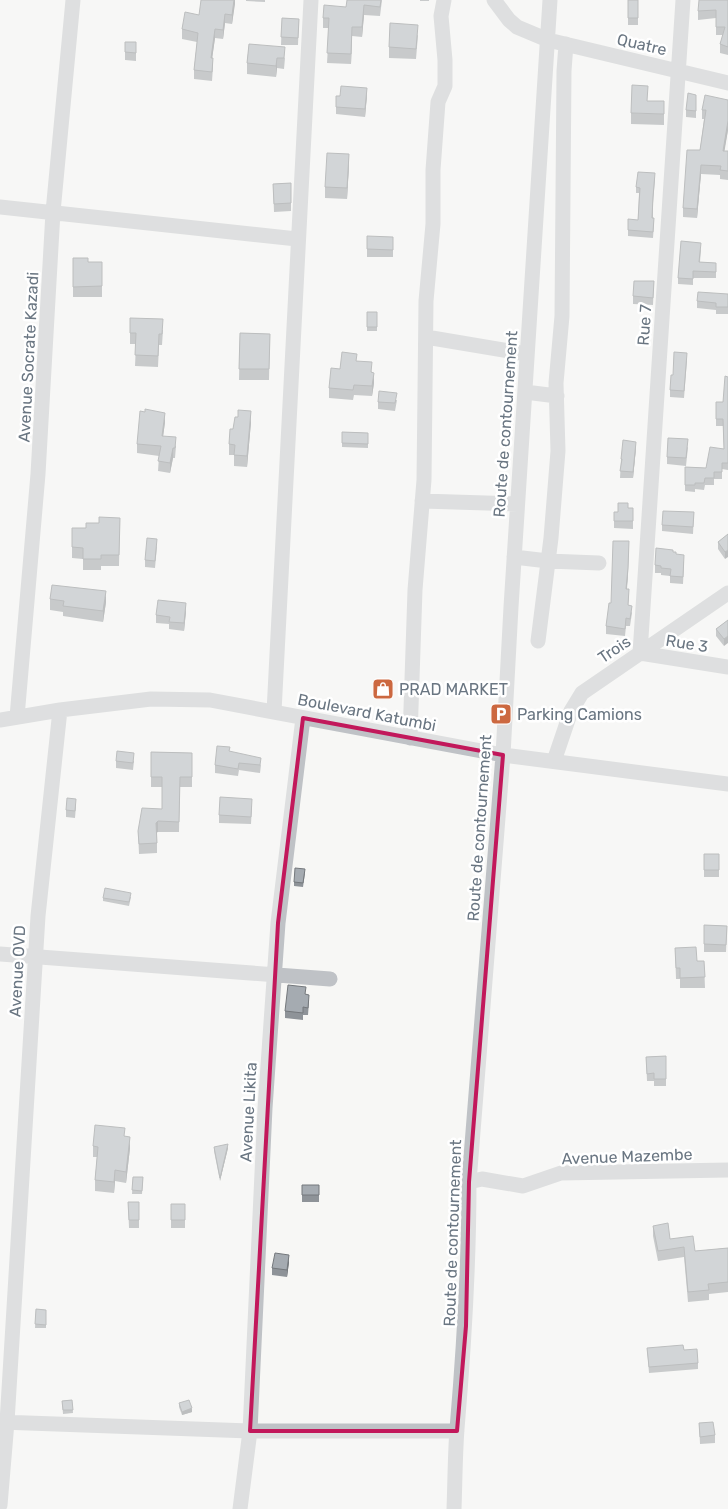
<svg xmlns="http://www.w3.org/2000/svg" width="728" height="1509" font-family="Rubik,sans-serif">
<style>
.lines{fill:none;stroke-linecap:round;stroke-linejoin:round}
.minor{stroke:#bfc2c6;stroke-width:15}
.wall{fill:#8e9398}
.shaded-wall{fill:#74787c}
.building{fill:#a5abb1;stroke:#74787c}
.marked{fill:none;stroke:#c2185b;stroke-width:4;stroke-linejoin:round}
.labels{text-anchor:middle;stroke-width:5;stroke-linejoin:round;paint-order:stroke}
.street-label{font-size:16px;fill:#6a7682;stroke:#fff}
.poi-label{font-size:16px;fill:#6a7682;stroke:#fff;text-anchor:start}
</style>
<rect width="100%" height="100%" fill="#f7f7f5"/>
<g class="lines">
<!-- minor -->
<path class="minor" d="M494,0L509,20L517,27L548,40L728,83
M683,0L640,653L728,667
M0,207L297,239
M426,337L527,354
M525,392L557,396
M422,501L517,504
M514,557L548,561L599,563
M538,641L551,538L558,451L556,383L562,316L564,71L566,44
M274,712L311,0
M17,717L38,474L53,212L73,0
M0,720L60,710L151,699L210,700L503,755L728,784
M410,738L415,590L424,480L426,301L433,224V170L438,102L445,86V60L441,16L444,0
M554,761L571,711L582,693L728,593
M0,954L330,979
M469,1182L482,1179L523,1186L561,1173L728,1170
M0,1422L250,1431H457
M0,1505L7,1422L38,916L60,710
M240,1509L250,1431L265,1108L278,923L303,718
M454,1509C455,1482 455,1456 457,1429C464,1347 469,1265 469,1182L503,755L511,607L550,0"/>
</g>
<!-- wall -->
<path class="wall" d="M235,0L232,24L225,23L223,39L215,38L212,58L213,67L212,81L194,79V70L197,42L182,39V29L199,15Z
M246,0H265V2L246,1Z
M382,0L380,16L364,15L362,37L352,36L351,64L327,63L329,28H323V18L346,7Z
M420,0H429V1H420Z
M628,0H638V25H628Z
M728,0V55L720,53V44L723,35H716V18L698,20V11Z
M282,18L299,19L298,45H281Z
M418,35L416,59L389,58V47Z
M125,42L136,49V61L125,60Z
M249,44L285,58L284,69L277,68L276,77L247,74V63Z
M367,95L365,117L336,114V96Z
M696,95V118L686,117V110Z
M728,100V130L724,151H728V180L720,179V175L701,174L697,218L683,217V208L700,150L704,119H702V110Z
M631,113L664,114V125L631,124Z
M349,165L347,199L325,198V187Z
M655,179L653,203V218L654,224L653,238L628,236V230L638,220L639,193H636V187Z
M291,183V211L274,212L273,184Z
M393,237V257H367V249Z
M701,249L700,262L716,263V278H693V285L678,284V278Z
M73,258L88,262H102V297H73Z
M654,281L653,305L633,304V296Z
M728,294V314H716V310L697,308V301Z
M367,312H377V331H367Z
M163,330L162,345H159L158,367L135,366L136,344H130V333Z
M240,333L270,334L269,380H239Z
M687,360L684,398L670,397V390L673,375Z
M357,361L372,372L374,383L372,396L354,395L353,400L329,398V388L340,369Z
M728,377V470L722,469V479H714V485H705L704,490L695,489V492L685,491V467L706,468L724,449L723,426H716V402H723Z
M397,400L395,411L378,409V402Z
M165,422L163,436L176,446L175,458H173L170,473L158,471L159,456L137,453V444Z
M251,422L247,467L234,466V455H229V444L233,429Z
M342,432L368,433V448L342,447Z
M688,447L686,466L667,464V457Z
M636,448L633,478H620L621,459Z
M628,508H633V529L614,528V512H618Z
M694,512L693,534L662,531V525Z
M120,518L119,566H101V570H83V559L72,558V528H86Z
M728,534L725,559L718,549V542Z
M157,546L155,568L145,567V560Z
M673,552L684,562L683,584L670,583V576L661,575V573H655V565Z
M628,575L627,589L629,597L628,605L632,613L630,626H626L625,636L606,634V626L611,603Z
M50,599L106,602L103,622L63,616V612L50,610Z
M186,611L184,631L169,629V624L156,623V615Z
M728,620L724,646L716,636V629Z
M230,751L261,765L260,773L239,770L238,776L215,773V765Z
M151,752L192,753V787H180L179,832H157V853L139,854L138,831L162,809V787H151Z
M116,761H134L133,770L116,768Z
M76,806L75,818L66,817V810Z
M252,806L251,824L219,823V815Z
M704,854H719V877H704Z
M305,873L303,887L294,886V882Z
M131,897L129,906L103,901V898Z
M704,925L727,926L726,952H704Z
M675,948L697,961H704L705,988H680V979H676Z
M306,994L309,1002L308,1015H303V1020L285,1018V1011Z
M666,1056V1086H654V1081H647L646,1057Z
M125,1136L130,1148L126,1183L115,1181L114,1193L95,1191V1180L97,1157H93V1146Z
M214,1147L228,1148L220,1181L214,1151Z
M133,1177H143L142,1194H132Z
M302,1185H319V1202H302Z
M128,1202H139V1228H129Z
M171,1204H185V1228H171Z
M653,1226L670,1239L695,1251L728,1248V1292L709,1294V1300L688,1302L684,1257L658,1261L653,1236Z
M289,1262L287,1277L272,1275V1268Z
M36,1309L46,1310V1328H35Z
M647,1348L684,1350L698,1363V1369L649,1373Z
M72,1400L73,1413L63,1414L62,1401Z
M179,1403L192,1412L182,1415L179,1407Z
M699,1423L715,1435V1443L700,1444Z"/>
<!-- shaded-wall -->
<path class="shaded-wall" d="M234,0H235V4L232,24V15Z
M364,5V15L362,37V27Z
M225,14V23L223,39V30Z
M352,27V36L351,64V54Z
M215,29V38L211,67V58Z
M277,58V68L276,77V66Z
M367,88V95L365,117V109Z
M728,121V130L723,160V151Z
M349,154V165L347,199V188Z
M701,165V174L697,218V209Z
M374,373V383L372,396V386Z
M251,411V422L247,467V456Z
M165,413V422L162,445V436Z
M636,442V448L633,478V472Z
M173,448V458L170,473V463Z
M629,541L628,575L626,596V589Z
M728,550V557L725,559V552Z
M106,591V602L103,622V611Z
M186,603V611L184,631V623Z
M728,636V643L724,646V639Z
M158,821V832L156,833V823Z
M130,1137V1148L126,1183V1172Z
M228,1144V1148L220,1181V1178Z
M115,1170V1181L114,1193V1182Z
M289,1255V1262L287,1277V1270Z
M192,1408V1412L182,1415V1412Z"/>
<!-- building -->
<path class="building" d="M201,0H234L232,15L225,14L223,30L215,29L211,58H213L212,72L194,70L198,33L182,29L185,12L199,15Z
M347,0H381L380,7L364,5L362,27H352L351,54L327,53L329,18H323L324,5L346,7Z
M628,0H638V18H628Z
M699,0H728V47L720,44L725,27H716V10L698,11Z
M282,18L299,19L298,38L281,37Z
M390,23L418,25L416,49L389,47Z
M125,42H136V53L125,52Z
M249,44L285,47L284,58H277L276,66L247,63Z
M632,85L648,86L647,101H664V114L631,113Z
M341,86L367,88L365,109L336,107V96H340Z
M688,93L696,95V111L686,110Z
M705,95L728,100V121L723,151H728V171L720,170L721,166L701,165L697,209L683,208L687,150H700L706,110H702Z
M327,153L349,154L347,188L325,187Z
M638,172L655,173L653,197L652,218H654L653,232L628,230V219L638,220L640,188L636,187Z
M291,183V203L274,204L273,184Z
M367,236L393,237V250L367,249Z
M681,241L701,243L699,262L716,263V272L693,271V279L678,278Z
M73,258H88V262H102V286L73,287Z
M634,281H654L653,298L633,296Z
M698,292L728,294V307H716V303L697,301Z
M367,312H377V327H367Z
M130,318L163,319L162,334H159L158,356L135,355L136,333H130Z
M240,333L270,334L269,369H239Z
M342,352L357,354L356,361L372,362L371,372L374,373L372,386L354,385L353,390L329,388L331,368L340,369Z
M674,352L687,353L684,391L670,390L671,375H673Z
M725,376L728,377V463H722V472H714V478H705L704,483H695V485H685V467L706,468L710,447L724,449L723,419H716V402H723Z
M379,391L397,393L395,403L378,402Z
M145,409L165,413L162,436L176,437L175,448H173L170,463L158,461L161,446L137,444L140,411L145,412Z
M238,410L251,411L247,456L234,455L235,445L229,444L230,429H233L235,417H238Z
M342,432L368,433V444L342,443Z
M668,438L688,439L686,458L667,457Z
M623,440L636,442L633,472L620,471L622,459H621Z
M618,503H628V508H633V521H614V512H618Z
M663,511L694,512L693,527L662,525Z
M99,517L120,518L119,555H101V559H83V548L72,547V528H86V523H99Z
M728,534V550L725,552L718,542Z
M147,538L157,539L155,561L145,560Z
M613,541H629L628,568L626,589H629L628,605L632,606L630,619L626,618L625,629L606,626L609,603H611Z
M656,548L673,550V552H676V554L684,555L683,577L670,576L671,569L661,568V566L655,565Z
M52,585L106,591L103,611L63,606L64,601L50,599Z
M158,600L186,603L184,623L169,622L170,617L156,615Z
M728,620V636L724,639L716,629Z
M217,746L230,747L229,751L261,758L260,765L239,763L238,769L215,765Z
M117,751L134,753L133,763L116,761Z
M151,752L192,753V777H180L179,822L158,821L156,823L157,843L139,844L138,831L142,808L162,809V777H151Z
M220,797L252,799L251,817L219,815Z
M67,798L76,799L75,811L66,810Z
M704,854H719V870H704Z
M295,868L305,869L303,883L294,882Z
M105,888L131,893L129,902L103,898Z
M704,925L727,926L726,945L704,944Z
M696,947L697,961H704L705,977L680,978V968H676L675,948Z
M288,985L306,987L305,994L309,995L308,1008L303,1007V1013L285,1011Z
M666,1056V1079H654V1073L647,1074L646,1057Z
M95,1125L125,1128L124,1136L130,1137L126,1172L115,1170L114,1182L95,1180L98,1147L93,1146Z
M228,1144L220,1178L214,1147Z
M133,1177H143L142,1191L132,1190Z
M302,1185H319V1195H302Z
M128,1202H139V1220H129Z
M171,1204H185V1220H171Z
M668,1223L670,1239L693,1236L695,1251L728,1248V1282L708,1284L709,1290L688,1292L684,1247L658,1251L653,1226Z
M275,1253L289,1255L287,1270L272,1268Z
M36,1309L46,1310V1325L35,1324Z
M683,1345L684,1350L697,1349L698,1363L649,1367L647,1348Z
M72,1400L73,1410H63L62,1401Z
M189,1400L192,1408L182,1412L179,1403Z
M713,1422L715,1435L700,1437L699,1423Z"/>
<!-- marked area -->
<path d="M0 0H728V1509H0ZM303,718L503,755L469,1182L466,1326L457,1431H250L278,923Z" fill="#f7f7f5" fill-opacity=".55" fill-rule="evenodd"/>
<path class="marked" d="M303,718L503,755L469,1182L466,1326L457,1431H250L278,923Z"/>
<!-- icons -->
<defs>
<g id="shop-square" transform="scale(1.125)"><rect x="-9" y="-9" width="18" height="18" rx="4" fill="#cc6840" stroke="#fff"/><path d="M-5-2.5h2.3a2.7 3.5 0 0 1 5.4 0H5L5.5 6h-11ZM-1.5-2.5h3a1.5 2.3 0 0 0-3 0Z" fill="#fff"/></g>
<g id="parking-square" transform="scale(1.125)"><rect x="-9" y="-9" width="18" height="18" rx="4" fill="#cc6840" stroke="#fff"/><path d="M-3.5-5.5H1a3.5 3.5 0 0 1 0 7H-1V5.5H-3.5ZM-1-3.4V-.6H.8a1.4 1.4 0 0 0 0-2.8Z" fill="#fff"/></g>
</defs>
<g fill-rule="evenodd">
<use href="#shop-square" x="383" y="689"/>
<use href="#parking-square" x="501" y="714"/>
</g>
<g class="labels">
<!-- street labels -->
<g class="street-label">
<text transform="translate(642 44) rotate(13)" y="6">Quatre</text>
<text transform="translate(644 325) rotate(-86)" y="6">Rue 7</text>
<text transform="translate(28 357) rotate(-87)" y="6">Avenue Socrate Kazadi</text>
<text transform="translate(505 424) rotate(-86)" y="6">Route de contournement</text>
<text transform="translate(687 643) rotate(9)" y="6">Rue 3</text>
<text transform="translate(614 649) rotate(-34)" y="6">Trois</text>
<text transform="translate(367 712) rotate(11)" y="6">Boulevard Katumbi</text>
<text transform="translate(479 828) rotate(-86)" y="6">Route de contournement</text>
<text transform="translate(17 971) rotate(-87)" y="6">Avenue OVD</text>
<text transform="translate(248 1112) rotate(-87)" y="6">Avenue Likita</text>
<text transform="translate(627 1156) rotate(-2)" y="6">Avenue Mazembe</text>
<text transform="translate(452 1233) rotate(-88)" y="6">Route de contournement</text>
</g>
<!-- poi labels -->
<g class="poi-label">
<text x="399" y="695">PRAD MARKET</text>
<text x="517" y="720">Parking Camions</text>
</g>
</g>
</svg>
